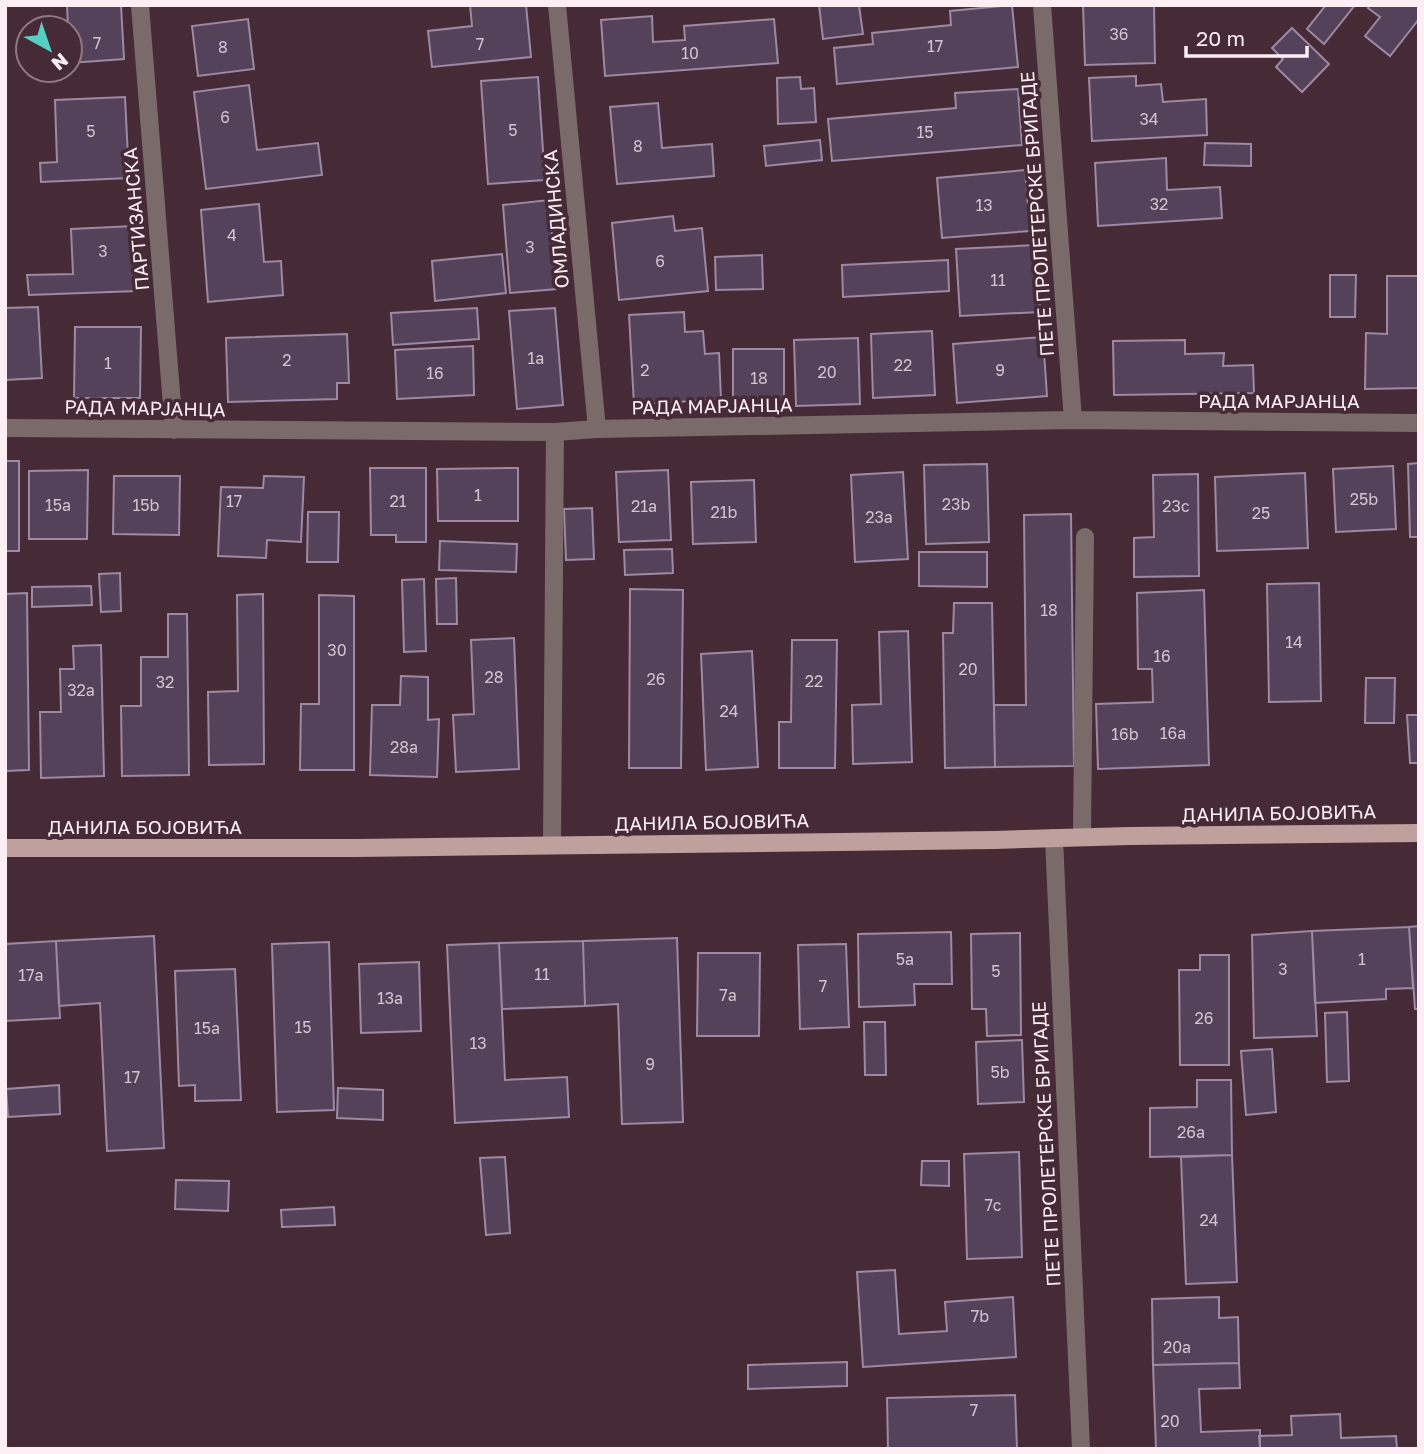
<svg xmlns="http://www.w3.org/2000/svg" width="1424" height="1454" font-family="'Golos Text',sans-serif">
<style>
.building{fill:#54425a;stroke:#9d89a3;stroke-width:2}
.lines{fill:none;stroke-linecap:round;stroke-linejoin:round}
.minor{stroke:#7a6b6a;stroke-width:18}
.major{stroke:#bfa09d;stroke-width:18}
.labels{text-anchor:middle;stroke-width:7;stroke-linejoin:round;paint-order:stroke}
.number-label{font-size:16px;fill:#d3c3ce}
.street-label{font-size:19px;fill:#fdeef4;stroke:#462b37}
</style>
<rect width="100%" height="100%" fill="#462b37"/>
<!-- building -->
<path class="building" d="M67,5H121L124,59L70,63V28H68Z
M470,5H526L531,57L432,67L428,31L472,26Z
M819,5H859L863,34L823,39Z
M1012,5L1018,67L837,84L834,48L873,44L872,33L951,25L950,11Z
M1083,5H1154L1155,63L1085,65Z
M1326,5H1355L1324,44L1307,29Z
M1370,5H1419V19L1390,56L1365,36L1380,17L1368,8Z
M652,16L653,42L685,40L684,26L774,19L778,63L605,76L601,20Z
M248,19L254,69L198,76L192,26Z
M1292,28L1329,64L1302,92L1276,67L1283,59L1272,48Z
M1136,76V86L1161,84L1163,102L1206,99L1207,135L1092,141L1089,78Z
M538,77L545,180L488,184L481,81Z
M800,77L801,89L814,88L816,122L778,124L777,78Z
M249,85L257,150L318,143L322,175L206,189L194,92Z
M1018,89L1022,145L832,161L828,119L956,108L955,93Z
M125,97L129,178L41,182L40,163L57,162L55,100Z
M658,103L662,148L712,144L714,176L617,184L610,107Z
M820,140L822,160L766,166L764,146Z
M1205,143L1251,144V166L1204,165Z
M1166,158L1167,190L1220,187L1222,218L1098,226L1095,163Z
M1025,170L1030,231L942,238L937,178Z
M549,200L557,289L510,293L503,205Z
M259,204L264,262L281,261L283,295L208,302L201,210Z
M673,216L675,231L702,228L708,291L619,300L612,223Z
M134,226L137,291L29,295L27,275L73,274L71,229Z
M1036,245L1040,312L960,316L956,249Z
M502,254L506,293L435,301L432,261Z
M762,255L763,289L716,290L715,257Z
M948,260L949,291L843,297L842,265Z
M1330,275H1356L1355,317H1330Z
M1387,276H1419V388L1365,389L1366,333L1387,334Z
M38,307L42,378L5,380V308Z
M477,308L479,339L393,345L391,313Z
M555,308L563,405L517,409L509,311Z
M684,312L685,332L703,331L705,354L719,353L721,399L634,405L629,315Z
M75,327H141L140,398H74Z
M932,331L935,395L873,398L871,334Z
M347,334L349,383H337V399L228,402L226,338Z
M1043,337L1047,396L957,403L953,344Z
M858,338L860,404L796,406L794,340Z
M1185,340V354L1224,353L1223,366L1253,365L1254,393L1114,395L1113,341Z
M473,346L474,395L397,399L395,350Z
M733,349H784V407L733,408Z
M5,461H19V551H5Z
M1419,463V537H1410L1408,464Z
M987,464L989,542L926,544L924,465Z
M1393,466L1396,529L1336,532L1333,469Z
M370,468H426V542H396V535H371Z
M518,468V521H438L437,469Z
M88,470L87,539H29V471Z
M668,470L671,540L619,542L616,472Z
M903,472L908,559L855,562L851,475Z
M1305,473L1308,548L1217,551L1215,477Z
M1198,474L1199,576L1134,577V538L1154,537L1153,475Z
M114,476H180L179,535L113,534Z
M264,476L304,477L301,542L267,540L266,558L218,556L221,487L263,488Z
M754,480L756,542L693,544L691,482Z
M592,508L594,559L566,560L564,509Z
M308,512H339L338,562H307Z
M1071,514L1074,766L995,767L994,705H1026L1024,515Z
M440,541L517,544L516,572L439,570Z
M672,549L673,573L625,575L624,550Z
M919,552H987V587L919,586Z
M120,573L121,611L101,612L99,574Z
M456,578L457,624H437L436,579Z
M424,579L426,651L404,652L402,580Z
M1319,583L1321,701L1269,702L1267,584Z
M91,586L92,605L32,607V587Z
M630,589L683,590L681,768H629Z
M1204,590L1209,765L1098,769L1096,704L1153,702L1152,669H1138L1137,593Z
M27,593L29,770L5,771V594Z
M263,594L264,764L209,765L208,692L238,691L237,595Z
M319,595L354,596V770H300L301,704H319Z
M954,603H992L995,767L945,768L943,633H953Z
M168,614H187L189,775L122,776L121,706H141V657H168Z
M908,631L912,762L853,764L852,705L881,704L879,632Z
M514,638L519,769L456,772L453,715L474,714L471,640Z
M792,640H837L835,768H779V722H791Z
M101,645L104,776L41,778L40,712H61L60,669H74L73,646Z
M752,651L758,767L706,770L701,654Z
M401,676L428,677V720L439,719L437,777L370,775L372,705H400Z
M1366,678H1395L1394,723H1365Z
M1407,715H1419V763H1410Z
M1419,926V1009H1415L1409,927Z
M1409,927L1413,988L1386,989V999L1315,1003L1312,931Z
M1312,931L1317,1036L1254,1038L1252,935Z
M951,932L952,984H914L915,1005L859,1007L858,934Z
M1020,933L1021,1035L987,1036L986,1009H972L971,934Z
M154,936L164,1148L107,1151L100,1003L59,1006L56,941Z
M677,938L683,1122L622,1124L618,1004L585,1006L583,941Z
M56,941L60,1018L5,1021V944Z
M583,941L585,1006L502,1009L499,943Z
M329,942L334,1110L277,1112L272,944Z
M499,943L505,1080L567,1077L569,1117L455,1123L447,945Z
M846,944L849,1027L800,1029L798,945Z
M698,953H760L759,1036H697Z
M1200,955H1229V1065H1180L1179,970H1200Z
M419,962L421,1031L361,1033L359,964Z
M235,969L241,1100L195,1101V1085L179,1086L175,971Z
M1347,1012L1349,1081L1327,1082L1325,1013Z
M864,1022H885L886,1075H865Z
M1022,1040L1024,1102L978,1104L976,1042Z
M1272,1049L1276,1112L1246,1115L1241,1051Z
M1197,1080H1231L1232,1155L1150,1157V1108L1197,1107Z
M59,1085L60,1114L8,1117L6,1089Z
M338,1088L383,1090V1120L337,1118Z
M1019,1152L1022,1257L967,1259L964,1154Z
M1232,1155L1237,1282L1186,1284L1181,1157Z
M505,1157L510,1233L486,1235L480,1158Z
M922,1161H949V1186L921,1185Z
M176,1180L229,1181L228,1211L175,1209Z
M334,1207L335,1225L282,1227L281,1210Z
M895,1270L899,1334L947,1331L945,1302L1013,1297L1016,1357L863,1367L857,1272Z
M1219,1297V1318L1238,1317L1239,1363L1153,1365L1152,1299Z
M847,1362V1386L748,1389V1365Z
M1239,1363L1240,1388L1199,1389L1201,1432L1260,1430V1449H1156L1153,1365Z
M1015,1395L1017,1449H888L887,1398Z
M1340,1414L1341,1438L1396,1436L1397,1449H1260L1259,1436L1292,1435L1291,1416Z"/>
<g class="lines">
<!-- minor -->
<path class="minor" d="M140,5L174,430
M557,5L597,429
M1042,5L1073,420
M5,428L555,432L597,429L1073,420L1419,423
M1082,837L1085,537
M1054,838L1081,1449
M552,845L555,432"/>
<!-- major -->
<path class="major" d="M5,848H356L994,840L1129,836L1419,833"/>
</g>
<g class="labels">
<!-- number labels -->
<g class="number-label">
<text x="1119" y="40">36</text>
<text x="97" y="49">7</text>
<text x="480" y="50">7</text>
<text x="935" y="52">17</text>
<text x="223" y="53">8</text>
<text x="690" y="59">10</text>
<text x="225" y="123">6</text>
<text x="1149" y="125">34</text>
<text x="513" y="136">5</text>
<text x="91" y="137">5</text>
<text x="925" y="138">15</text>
<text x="638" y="152">8</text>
<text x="1159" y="210">32</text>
<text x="984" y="211">13</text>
<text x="232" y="241">4</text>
<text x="530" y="253">3</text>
<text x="103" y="257">3</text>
<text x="660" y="267">6</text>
<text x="998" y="286">11</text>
<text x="536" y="364">1a</text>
<text x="287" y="366">2</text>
<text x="108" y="369">1</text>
<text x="903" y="371">22</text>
<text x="645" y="376">2</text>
<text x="1000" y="376">9</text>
<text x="827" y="378">20</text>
<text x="435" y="379">16</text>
<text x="759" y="384">18</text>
<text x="478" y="501">1</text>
<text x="1364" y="505">25b</text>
<text x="234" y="507">17</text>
<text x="398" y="507">21</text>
<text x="956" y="510">23b</text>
<text x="58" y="511">15a</text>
<text x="146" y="511">15b</text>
<text x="644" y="512">21a</text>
<text x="1176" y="512">23c</text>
<text x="724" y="518">21b</text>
<text x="1261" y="519">25</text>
<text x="879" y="523">23a</text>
<text x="1049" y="616">18</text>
<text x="1294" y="648">14</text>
<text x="337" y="656">30</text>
<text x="1162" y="662">16</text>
<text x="968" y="675">20</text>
<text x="494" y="683">28</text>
<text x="656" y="685">26</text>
<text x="814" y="687">22</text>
<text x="165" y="688">32</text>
<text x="81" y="696">32a</text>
<text x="729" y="717">24</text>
<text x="1173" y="739">16a</text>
<text x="1125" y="740">16b</text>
<text x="404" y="753">28a</text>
<text x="905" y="965">5a</text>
<text x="1362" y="965">1</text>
<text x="1283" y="975">3</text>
<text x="996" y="977">5</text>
<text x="542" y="980">11</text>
<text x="31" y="981">17a</text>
<text x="823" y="992">7</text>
<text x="728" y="1001">7a</text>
<text x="390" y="1004">13a</text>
<text x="1204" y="1024">26</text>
<text x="303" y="1033">15</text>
<text x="207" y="1034">15a</text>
<text x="478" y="1049">13</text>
<text x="650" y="1070">9</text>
<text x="1000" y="1078">5b</text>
<text x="132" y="1083">17</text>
<text x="1191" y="1138">26a</text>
<text x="993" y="1211">7c</text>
<text x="1209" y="1226">24</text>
<text x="980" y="1322">7b</text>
<text x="1177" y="1353">20a</text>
<text x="974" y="1416">7</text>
<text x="1170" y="1427">20</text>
</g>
<!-- street labels -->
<g class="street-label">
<text transform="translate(1037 214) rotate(-94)" y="7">ПЕТЕ ПРОЛЕТЕРСКЕ БРИГАДЕ</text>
<text transform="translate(136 219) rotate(-95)" y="7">ПАРТИЗАНСКА</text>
<text transform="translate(556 219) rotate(-95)" y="7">ОМЛАДИНСКА</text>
<text x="1279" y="408">РАДА МАРЈАНЦА</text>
<text transform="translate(712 406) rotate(-1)" y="7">РАДА МАРЈАНЦА</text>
<text transform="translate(145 408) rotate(1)" y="7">РАДА МАРЈАНЦА</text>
<text transform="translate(1279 813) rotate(-1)" y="7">ДАНИЛА БОЈОВИЋА</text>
<text transform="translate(712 822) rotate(-1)" y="7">ДАНИЛА БОЈОВИЋА</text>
<text x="145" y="834">ДАНИЛА БОЈОВИЋА</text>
<text transform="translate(1046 1144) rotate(-93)" y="7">ПЕТЕ ПРОЛЕТЕРСКЕ БРИГАДЕ</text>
</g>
</g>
<!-- border -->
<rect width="1424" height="1454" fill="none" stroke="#fdeef4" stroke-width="14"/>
<!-- north arrow -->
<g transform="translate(49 49) rotate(140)"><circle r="33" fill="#462b37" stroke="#8f7983" stroke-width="2"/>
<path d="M0-5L12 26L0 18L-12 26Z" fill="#57cec2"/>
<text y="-10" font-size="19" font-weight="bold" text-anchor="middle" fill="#fdeef4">N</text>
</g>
<!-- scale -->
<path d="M1186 46v10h121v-10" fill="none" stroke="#fdeef4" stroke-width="3.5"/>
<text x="1196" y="46" font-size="21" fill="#fdeef4" stroke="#462b37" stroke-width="5" paint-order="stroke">20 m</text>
</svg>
